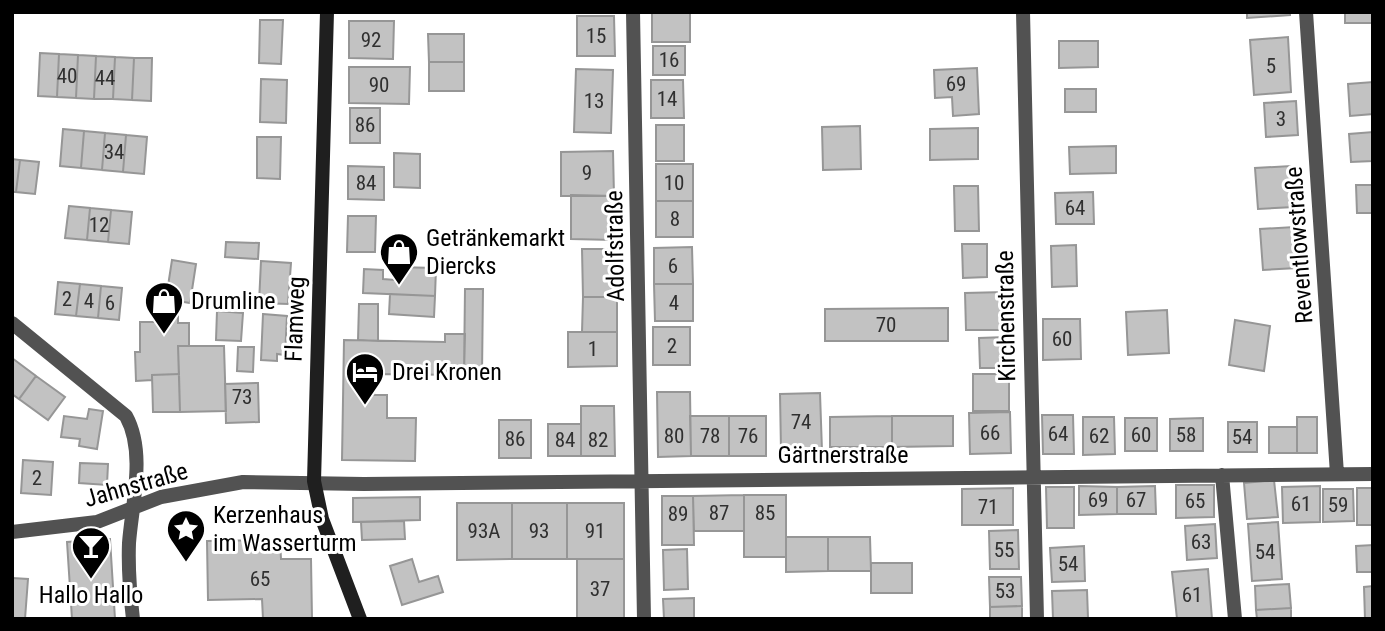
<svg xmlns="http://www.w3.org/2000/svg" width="1385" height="631" font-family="'Roboto Condensed',sans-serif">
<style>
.building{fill:#c2c2c2;stroke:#969696;stroke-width:2}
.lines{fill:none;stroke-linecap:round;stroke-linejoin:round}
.street{stroke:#525252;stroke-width:14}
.secondary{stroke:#1f1f1f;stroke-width:14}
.labels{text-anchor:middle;stroke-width:6;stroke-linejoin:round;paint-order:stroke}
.number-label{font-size:21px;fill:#303030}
.poi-label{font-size:24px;fill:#000;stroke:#fff;text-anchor:start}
.street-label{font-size:24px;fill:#000;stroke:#fff}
</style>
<rect width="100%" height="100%" fill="#fff"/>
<!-- building -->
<path class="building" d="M652,12H690V42H652Z
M1247,12H1290V15L1247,18Z
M1345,12H1373V23H1345Z
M577,16H614L615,56H577Z
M260,20H283L281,64L259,63Z
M349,21H394L393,59L349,58Z
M428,34H464V62H429Z
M1288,37L1291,92L1254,95L1250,40Z
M1059,41H1098V67L1059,68Z
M653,46H685V75H653Z
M40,53L59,54L57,97L38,96Z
M59,54L78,55L76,98L57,97Z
M78,55L96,56L94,99L76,98Z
M96,56L115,57L113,99H94Z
M115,57L134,58L132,100L113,99Z
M134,58H152L151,101L132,100Z
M429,62H464V91H429Z
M349,67H410L409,104L349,103Z
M977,68L979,114L953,116L952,97L935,98L934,70Z
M576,69L613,70L611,133L574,132Z
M261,79L287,80L286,123L260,122Z
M651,80H683L684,118H651Z
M1373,82V114L1350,116L1348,84Z
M1065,89H1096V112H1065Z
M1296,101L1298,135L1266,137L1264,103Z
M350,108H380V143H350Z
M656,125H684V161H656Z
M860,126L861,169L823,170L822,127Z
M978,128V159L930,160V129Z
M63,129L84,131L81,168L60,166Z
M84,131L105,133L102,170L81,168Z
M1373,132V161L1351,162L1349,134Z
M105,133L126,135L123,172L102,170Z
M126,135L147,137L144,174L123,172Z
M257,137H281L280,179L257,178Z
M1116,146V173L1070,174L1069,147Z
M613,151L614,196H561V152Z
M394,153L420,154V188L394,187Z
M12,159L20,160L16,192H12Z
M20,160L39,162L35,194L16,192Z
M656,164H693V201H656Z
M348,166L384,167V200L348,199Z
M1291,166L1294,207L1258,209L1255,168Z
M1356,185H1373V213H1357Z
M954,186H978L979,231H955Z
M1093,192L1094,224H1056L1055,193Z
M571,195L614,196V240L571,239Z
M656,201H693V237H656Z
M69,206L90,208L87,240L65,238Z
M90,208L111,210L108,242L87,240Z
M111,210L132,212L129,244L108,242Z
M348,216H376L375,252H347Z
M1294,227L1297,268L1263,270L1260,229Z
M226,242L259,243L258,259L225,257Z
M962,244H987V277L963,278Z
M1076,245L1077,286L1052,287L1051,246Z
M692,247L693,284H654V248Z
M582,249H616L617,297H583Z
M172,260L196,264L190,303L166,299Z
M261,261L291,263L288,304L259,303Z
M395,267L436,268L435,296L363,293L364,269L383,270V279L395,280Z
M58,282L80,284L76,316L55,314Z
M80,284L101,286L98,318L76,316Z
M654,284H693V321H655Z
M101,286L122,288L119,320L98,318Z
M465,289H483L482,375H464Z
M1005,292V330H966L965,293Z
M390,294L435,296L434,317L389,314Z
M583,297H617V332H582Z
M359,304H378V341L358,340Z
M163,305H178V323H189V346H178L179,374L152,375V380L136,381L135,352H140V322H163Z
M948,308V341H825V309Z
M1167,310L1169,353L1128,355L1126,312Z
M217,311L243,313L241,341L216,340Z
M263,314L287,316L285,355L277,354V361L261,360Z
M1043,319H1080L1081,359L1043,360Z
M1235,320L1270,326L1264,371L1229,365Z
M653,327H690V365H653Z
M568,332H617V366L568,367Z
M445,334H465L464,375L375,374L374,395H387V418H416L415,461L342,460L344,340L445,342Z
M1006,337L1007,368H980L979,338Z
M178,346H224L226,411L180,412Z
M238,347H254L253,372L237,371Z
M12,358L36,376L19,399L12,394Z
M179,374L180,412H153L152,375Z
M973,374H1009V411H973Z
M36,376L65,397L48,420L19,399Z
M258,383L259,422L226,423L225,384Z
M657,392H690L691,456L658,457Z
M820,393L822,451H781L780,394Z
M581,406H614L615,456H581Z
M89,409L103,411L97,449L79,446L80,439L61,437L64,416L87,419Z
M1010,412L1011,453L970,454L969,413Z
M1042,415H1073L1074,454H1043Z
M690,416H729V456H691Z
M729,416H766V456H729Z
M892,416H953V446L892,447Z
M892,416V447H830V417Z
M1083,417H1114L1115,454L1083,455Z
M1297,417H1317V453H1297Z
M1125,418H1157V451H1125Z
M1203,418V451H1170V419Z
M499,420H531V458H499Z
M1228,422H1257V452H1228Z
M548,424H581V456H548Z
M1269,427H1297V453H1269Z
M23,460L53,462L51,495L21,493Z
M80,463L108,464L107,485L79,483Z
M1274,480L1278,517L1247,519L1244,483Z
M1176,485H1214V517L1176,518Z
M1079,486L1117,487V514L1079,515Z
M1155,486L1156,514H1117V487Z
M1320,486V522L1283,523L1282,487Z
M1046,487H1074V528H1047Z
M1013,488V525H962V489Z
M1357,488H1373V525H1357Z
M1323,489H1353L1354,521L1323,522Z
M744,495V531H694L693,496Z
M744,495H786V557H744Z
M662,496H693L694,545H662Z
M420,497V520L353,522V498Z
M457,503H512V559L457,560Z
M512,503H567V559H512Z
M567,503H624V559H567Z
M404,521L405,539L362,540L361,522Z
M1278,522L1282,579L1252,581L1248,524Z
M1215,524L1217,558L1187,560L1185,526Z
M1018,530L1019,569H990L989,531Z
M786,537H828V571L786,572Z
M828,537H870L871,571H828Z
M110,539L115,619H72L67,542Z
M280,540L281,559H311L312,619H263L262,599L208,600L207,541Z
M1373,545V572H1357L1356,546Z
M1084,546L1085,581L1052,582L1050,548Z
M687,549L688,589L664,590L663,550Z
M412,559L419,582L438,576L443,592L402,605L390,566Z
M577,559H624V619H577Z
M871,563H912V593H871Z
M1208,569L1212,619H1177L1172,572Z
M989,577H1021L1022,606L990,607Z
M12,578L28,579L25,619H12Z
M1289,584L1291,608L1256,610L1255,586Z
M1373,586V619H1365L1364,587Z
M1087,590L1088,618L1053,619L1052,591Z
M694,598V619H664L663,599Z
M1022,606V619H990V607Z
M1291,608V619H1257L1256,610Z"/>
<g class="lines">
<!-- street -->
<path class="street" d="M633,12L644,619
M1023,12L1037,619
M1306,12L1337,474
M12,323L126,416C146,452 132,504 129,543C128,569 130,594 133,619
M1222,475L1235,619
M12,532L97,522L161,497L243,482L364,484L1373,474"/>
<!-- secondary -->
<path class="secondary" d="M327,12L314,481L322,519L360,619"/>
</g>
<!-- icons -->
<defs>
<g id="shop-pin" transform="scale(2.0125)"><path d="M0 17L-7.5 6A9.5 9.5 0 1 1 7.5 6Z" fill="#000" stroke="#fff"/><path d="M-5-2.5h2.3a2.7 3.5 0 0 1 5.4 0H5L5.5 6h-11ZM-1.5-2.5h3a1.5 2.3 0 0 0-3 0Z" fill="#fff"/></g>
<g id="hotel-pin" transform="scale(2.0125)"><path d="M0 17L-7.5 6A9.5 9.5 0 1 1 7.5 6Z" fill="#000" stroke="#fff"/><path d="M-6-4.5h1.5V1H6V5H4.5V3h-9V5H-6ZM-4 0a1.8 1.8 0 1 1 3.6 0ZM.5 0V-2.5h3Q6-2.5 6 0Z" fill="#fff"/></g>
<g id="sight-pin" transform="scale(2.0125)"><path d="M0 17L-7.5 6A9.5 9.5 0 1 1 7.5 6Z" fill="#000" stroke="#fff"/><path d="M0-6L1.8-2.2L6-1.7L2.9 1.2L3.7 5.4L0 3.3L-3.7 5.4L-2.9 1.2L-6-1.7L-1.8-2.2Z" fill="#fff"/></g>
<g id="bar-pin" transform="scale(2.0125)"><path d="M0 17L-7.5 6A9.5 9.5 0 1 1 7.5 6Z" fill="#000" stroke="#fff"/><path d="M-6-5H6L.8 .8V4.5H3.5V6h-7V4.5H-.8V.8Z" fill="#fff"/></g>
</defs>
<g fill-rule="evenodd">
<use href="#shop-pin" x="399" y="252"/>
<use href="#shop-pin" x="164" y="301"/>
<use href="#hotel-pin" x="365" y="372"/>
<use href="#sight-pin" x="186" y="529"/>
<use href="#bar-pin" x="91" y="546"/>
</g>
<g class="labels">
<!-- number labels -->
<g class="number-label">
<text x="596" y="43">15</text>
<text x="371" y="47">92</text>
<text x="669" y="67">16</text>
<text x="1271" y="73">5</text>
<text x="67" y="83">40</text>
<text x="105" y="85">44</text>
<text x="956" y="91">69</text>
<text x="379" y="92">90</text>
<text x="667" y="106">14</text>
<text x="594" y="108">13</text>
<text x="1281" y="126">3</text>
<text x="365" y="132">86</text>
<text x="114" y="159">34</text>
<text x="587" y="180">9</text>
<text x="366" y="190">84</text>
<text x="674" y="190">10</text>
<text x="1075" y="215">64</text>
<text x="675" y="226">8</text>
<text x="99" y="232">12</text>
<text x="673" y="273">6</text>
<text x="67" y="306">2</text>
<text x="89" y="308">4</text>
<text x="110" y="310">6</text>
<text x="674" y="310">4</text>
<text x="886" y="332">70</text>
<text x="1062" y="346">60</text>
<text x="672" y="353">2</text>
<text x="593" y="356">1</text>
<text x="242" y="404">73</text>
<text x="801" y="429">74</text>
<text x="990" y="440">66</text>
<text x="1058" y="441">64</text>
<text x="1141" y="442">60</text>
<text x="1186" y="442">58</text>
<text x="674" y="443">80</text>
<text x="710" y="443">78</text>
<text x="748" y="443">76</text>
<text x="1099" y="443">62</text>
<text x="1242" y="444">54</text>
<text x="515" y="446">86</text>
<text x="565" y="447">84</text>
<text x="598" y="447">82</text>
<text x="37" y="485">2</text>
<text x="1098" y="507">69</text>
<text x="1136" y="507">67</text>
<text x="1195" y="508">65</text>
<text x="1301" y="511">61</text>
<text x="1338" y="512">59</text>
<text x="988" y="514">71</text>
<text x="719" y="520">87</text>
<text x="765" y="520">85</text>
<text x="678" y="521">89</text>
<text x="484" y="538">93A</text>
<text x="539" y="538">93</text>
<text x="595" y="538">91</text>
<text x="1201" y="549">63</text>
<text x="1004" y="557">55</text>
<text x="1265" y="559">54</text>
<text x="1068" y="571">54</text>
<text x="260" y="586">65</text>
<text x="600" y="596">37</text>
<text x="1005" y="598">53</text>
<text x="1192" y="602">61</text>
</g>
<!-- poi labels -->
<g class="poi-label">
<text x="426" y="246">Getränkemarkt<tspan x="426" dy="28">Diercks</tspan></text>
<text x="191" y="309">Drumline</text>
<text x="392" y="380">Drei Kronen</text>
<text x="213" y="523">Kerzenhaus<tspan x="213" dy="28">im Wasserturm</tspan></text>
<text x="91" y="603" text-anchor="middle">Hallo Hallo</text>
</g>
<!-- street labels -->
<g class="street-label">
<text transform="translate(1299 245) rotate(-94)" y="8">Reventlowstraße</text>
<text transform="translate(615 246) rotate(-91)" y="8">Adolfstraße</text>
<text transform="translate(1006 316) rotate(-91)" y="8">Kirchenstraße</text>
<text transform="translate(295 319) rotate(-88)" y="8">Flamweg</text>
<text x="843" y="463">Gärtnerstraße</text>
<text transform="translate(136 485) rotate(-16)" y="8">Jahnstraße</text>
</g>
</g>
<!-- border -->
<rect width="1385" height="631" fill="none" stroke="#000000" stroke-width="28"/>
</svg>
